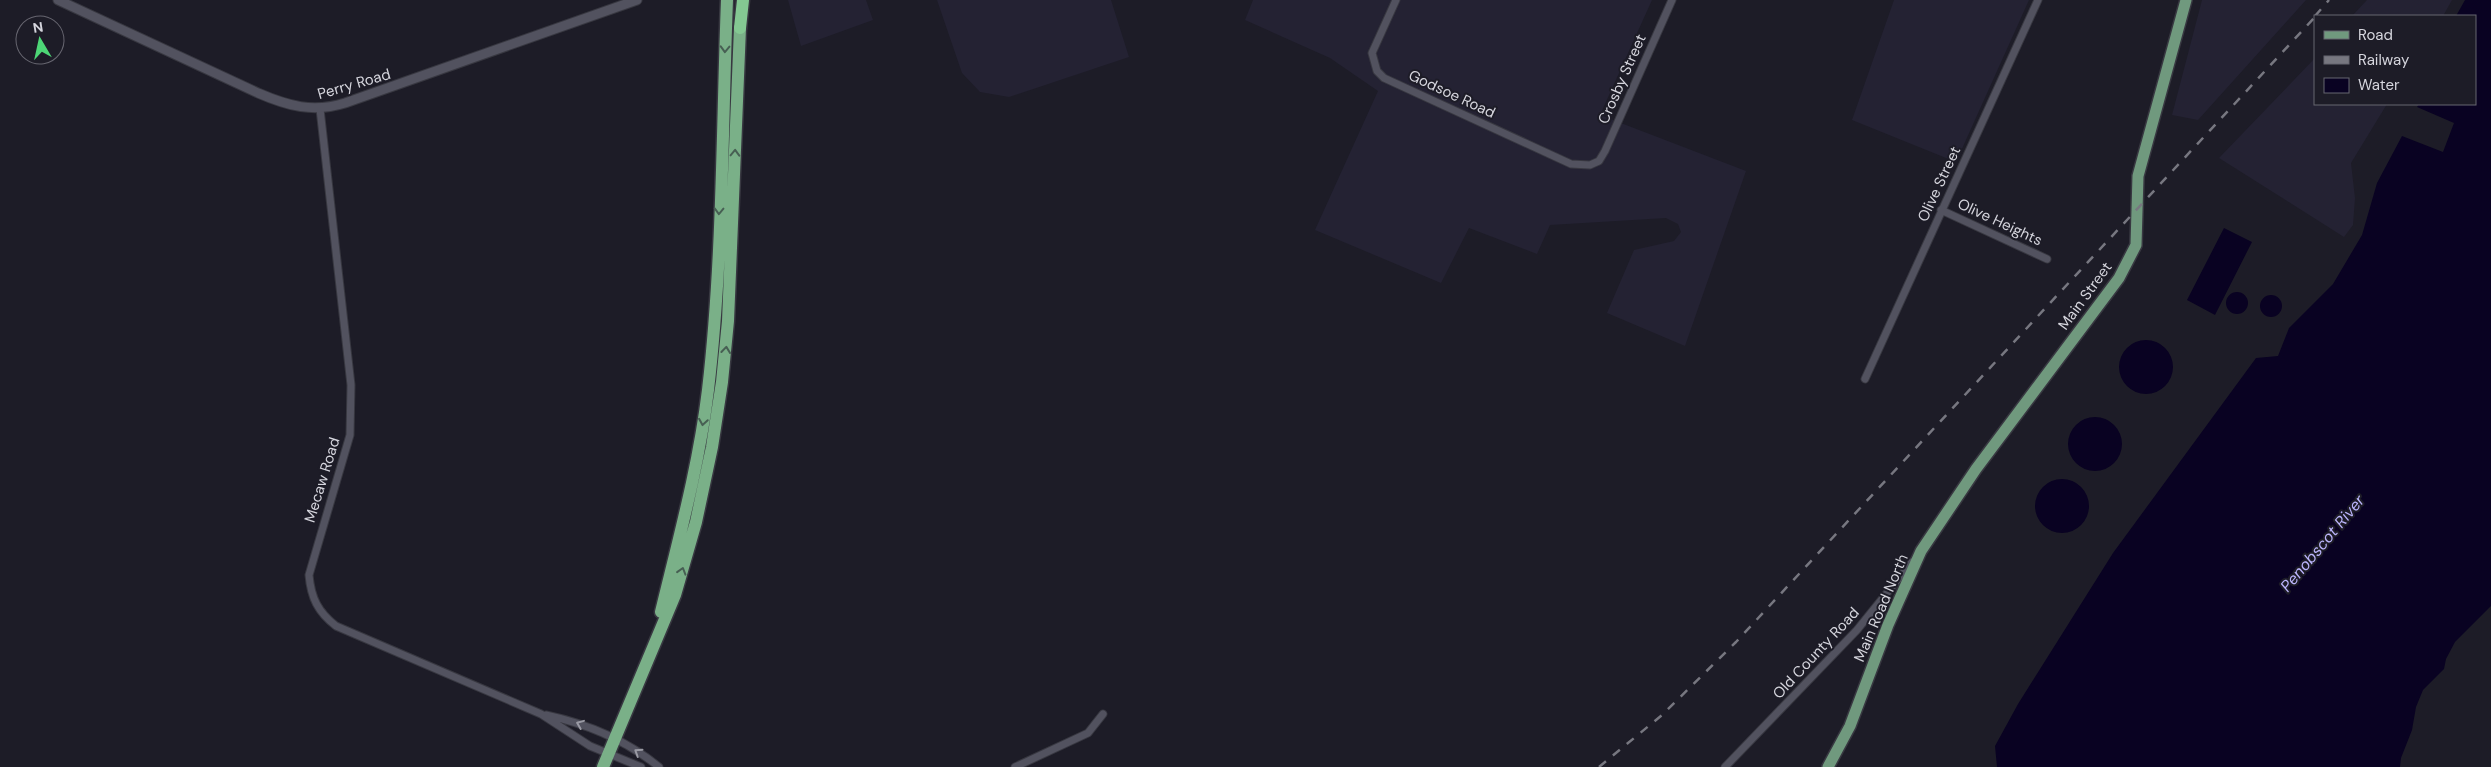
<svg xmlns="http://www.w3.org/2000/svg" width="2491" height="767" font-family="'DM Sans',sans-serif">
<style>
.built{fill:#242233}
.water{fill:#090222}
.lines{fill:none;stroke-linecap:round;stroke-linejoin:round}
.minor-casing{stroke:#383841;stroke-width:9}
.tertiary-casing{stroke:#383841;stroke-width:11}
.primary-casing{stroke:#383841;stroke-width:14}
.trunk-casing{stroke:#383841;stroke-width:15}
.motorway-casing{stroke:#383841;stroke-width:15}
.minor{stroke:#52525f;stroke-width:7}
.tertiary{stroke:#52525f;stroke-width:9}
.primary{stroke:#70997e;stroke-width:11}
.trunk{stroke:#7ab088;stroke-width:12}
.motorway{stroke:#84c892;stroke-width:12}
.rail{stroke:#777780;stroke-width:2.5;stroke-dasharray:9 9;stroke-linecap:butt}
.oneway{stroke:#475f53}
.oneway2{stroke:#9a9aa4}
.labels{text-anchor:middle;stroke-width:4;stroke-linejoin:round;paint-order:stroke}
.street-label{font-size:15px;fill:#d5d5dd;stroke:#1d1c27}
.water-label{font-size:16px;font-style:italic;fill:#bbb4fb;stroke:#1d1c27}
</style>
<rect width="100%" height="100%" fill="#1d1c27"/>
<!-- built -->
<path class="built" d="M788,0H866L873,20L801,46Z
M937,0H1111L1129,57L1009,97L980,92L962,73Z
M1253,0H1652L1600,115L1746,171L1685,346L1607,313L1634,250L1674,241L1681,232L1678,224L1666,218L1550,225L1537,254L1469,228L1441,283L1315,230L1378,91L1330,58L1245,20Z
M1894,0H2029L1956,162L1852,120Z
M2202,0H2306L2198,120L2172,115Z
M2367,0H2452L2443,16H2352Z
M2315,58V104H2387L2351,163L2355,198L2353,225L2344,237L2219,158Z"/>
<!-- water -->
<path class="water" d="M2465,0H2491V606L2455,642L2446,659L2444,669L2423,690L2416,707L2412,730L2401,758L2400,767H1997L1995,746L2018,704L2113,553L2256,358L2278,356L2289,328L2333,284L2362,235L2377,183L2402,136L2443,152L2454,123L2417,107L2419,104H2475V16H2456Z
M2224,228L2252,242L2215,315L2187,300Z
M2226 303a11 11 0 1 1 22 0a11 11 0 1 1-22 0Z
M2260 306a11 11 0 1 1 22 0a11 11 0 1 1-22 0Z
M2119 367a27 27 0 1 1 54 0a27 27 0 1 1-54 0Z
M2068 444a27 27 0 1 1 54 0a27 27 0 1 1-54 0Z
M2035 506a27 27 0 1 1 54 0a27 27 0 1 1-54 0Z"/>
<g class="lines">
<!-- minor casing -->
<g class="minor-casing">
<path id="minor" d="M1396,0L1372,53L1377,71L1384,78L1571,164L1590,165L1599,161L1605,151L1672,0
M320,109L351,385L350,435L309,575C311,598 318,612 336,626L541,714L590,746L641,767
M1941,210L2047,259
M1865,379L2038,0
M546,715C588,724 626,740 659,767
M1015,767L1088,733L1103,714
M1725,767L1857,630L1912,562"/>
</g>
<!-- tertiary casing -->
<g class="tertiary-casing">
<path id="tertiary" d="M58,0L258,93C288,106 313,113 345,103L637,0"/>
</g>
<!-- primary casing -->
<g class="primary-casing">
<path id="primary" d="M1828,767L1850,726L1888,625L1921,551L1976,469L2119,278L2136,245L2138,176L2186,0"/>
</g>
<!-- trunk casing -->
<g class="trunk-casing">
<path id="trunk" d="M661,612C679,538 699,465 708,390C723,261 722,129 727,0
M603,767L675,595L696,522L712,447L722,382L728,321L740,28"/>
</g>
<!-- motorway casing -->
<g class="motorway-casing">
<path id="motorway" d="M740,28L743,0"/>
</g>
<!-- minor -->
<use href="#minor" class="minor"/>
<!-- tertiary -->
<use href="#tertiary" class="tertiary"/>
<!-- primary -->
<use href="#primary" class="primary"/>
<!-- trunk -->
<use href="#trunk" class="trunk"/>
<!-- motorway -->
<use href="#motorway" class="motorway"/>
<!-- rail -->
<path class="rail" d="M2315,16L2329,0
M1599,767L1662,715L1736,642L2315,17"/>
</g>
<!-- one-way arrows -->
<defs><path id="oneway-chevron" d="M-2-3.5L2.5 0L-2 3.5" fill="none" stroke-width="1.6" stroke-linecap="round" stroke-linejoin="round" transform="scale(1.25)"/></defs>
<g class="oneway">
<use href="#oneway-chevron" transform="translate(725 49) rotate(92)"/>
<use href="#oneway-chevron" transform="translate(735 153) rotate(-88)"/>
<use href="#oneway-chevron" transform="translate(719 211) rotate(92)"/>
<use href="#oneway-chevron" transform="translate(726 350) rotate(-84)"/>
<use href="#oneway-chevron" transform="translate(703 422) rotate(99)"/>
<use href="#oneway-chevron" transform="translate(682 571) rotate(-73)"/>
</g>
<g class="oneway2">
<use href="#oneway-chevron" transform="translate(580 724) rotate(-158)"/>
<use href="#oneway-chevron" transform="translate(638 752) rotate(-147)"/>
</g>
<g class="labels">
<!-- street labels -->
<g class="street-label">
<text transform="translate(1622 79) rotate(-66)" y="5">Crosby Street</text>
<text transform="translate(354 84) rotate(-16)" y="5">Perry Road</text>
<text transform="translate(1452 94) rotate(25)" y="5">Godsoe Road</text>
<text transform="translate(1939 184) rotate(-65)" y="5">Olive Street</text>
<text transform="translate(2000 222) rotate(25)" y="5">Olive Heights</text>
<text transform="translate(2085 296) rotate(-54)" y="5">Main Street</text>
<text transform="translate(322 480) rotate(-73)" y="5">Mecaw Road</text>
<text transform="translate(1881 608) rotate(-67)" y="5">Main Road North</text>
<text transform="translate(1816 653) rotate(-47)" y="5">Old County Road</text>
</g>
<!-- water labels -->
<g class="water-label">
<text transform="translate(2322 543) rotate(-50)" y="6">Penobscot River</text>
</g>
</g>
<!-- legend -->
<rect x="2314" y="15" width="162" height="90" fill="#1d1c27" stroke="#676670"/>
<rect x="2324" y="31" width="25" height="8" fill="#70997e" stroke="#676670"/>
<text x="2358" y="40" font-size="15" fill="#d5d5dd">Road</text>
<rect x="2324" y="56" width="25" height="8" fill="#777780" stroke="#676670"/>
<text x="2358" y="65" font-size="15" fill="#d5d5dd">Railway</text>
<rect x="2324" y="78" width="25" height="15" fill="#090222" stroke="#676670"/>
<text x="2358" y="90" font-size="15" fill="#d5d5dd">Water</text>
<!-- north arrow -->
<g transform="translate(40 40) rotate(351)"><circle r="24" fill="#1d1c27" stroke="#676670"/>
<path d="M0-4L9 19L0 12L-9 19Z" fill="#4dd676"/>
<text y="-8" font-size="14" font-weight="bold" text-anchor="middle" fill="#d5d5dd">N</text>
</g>
</svg>
